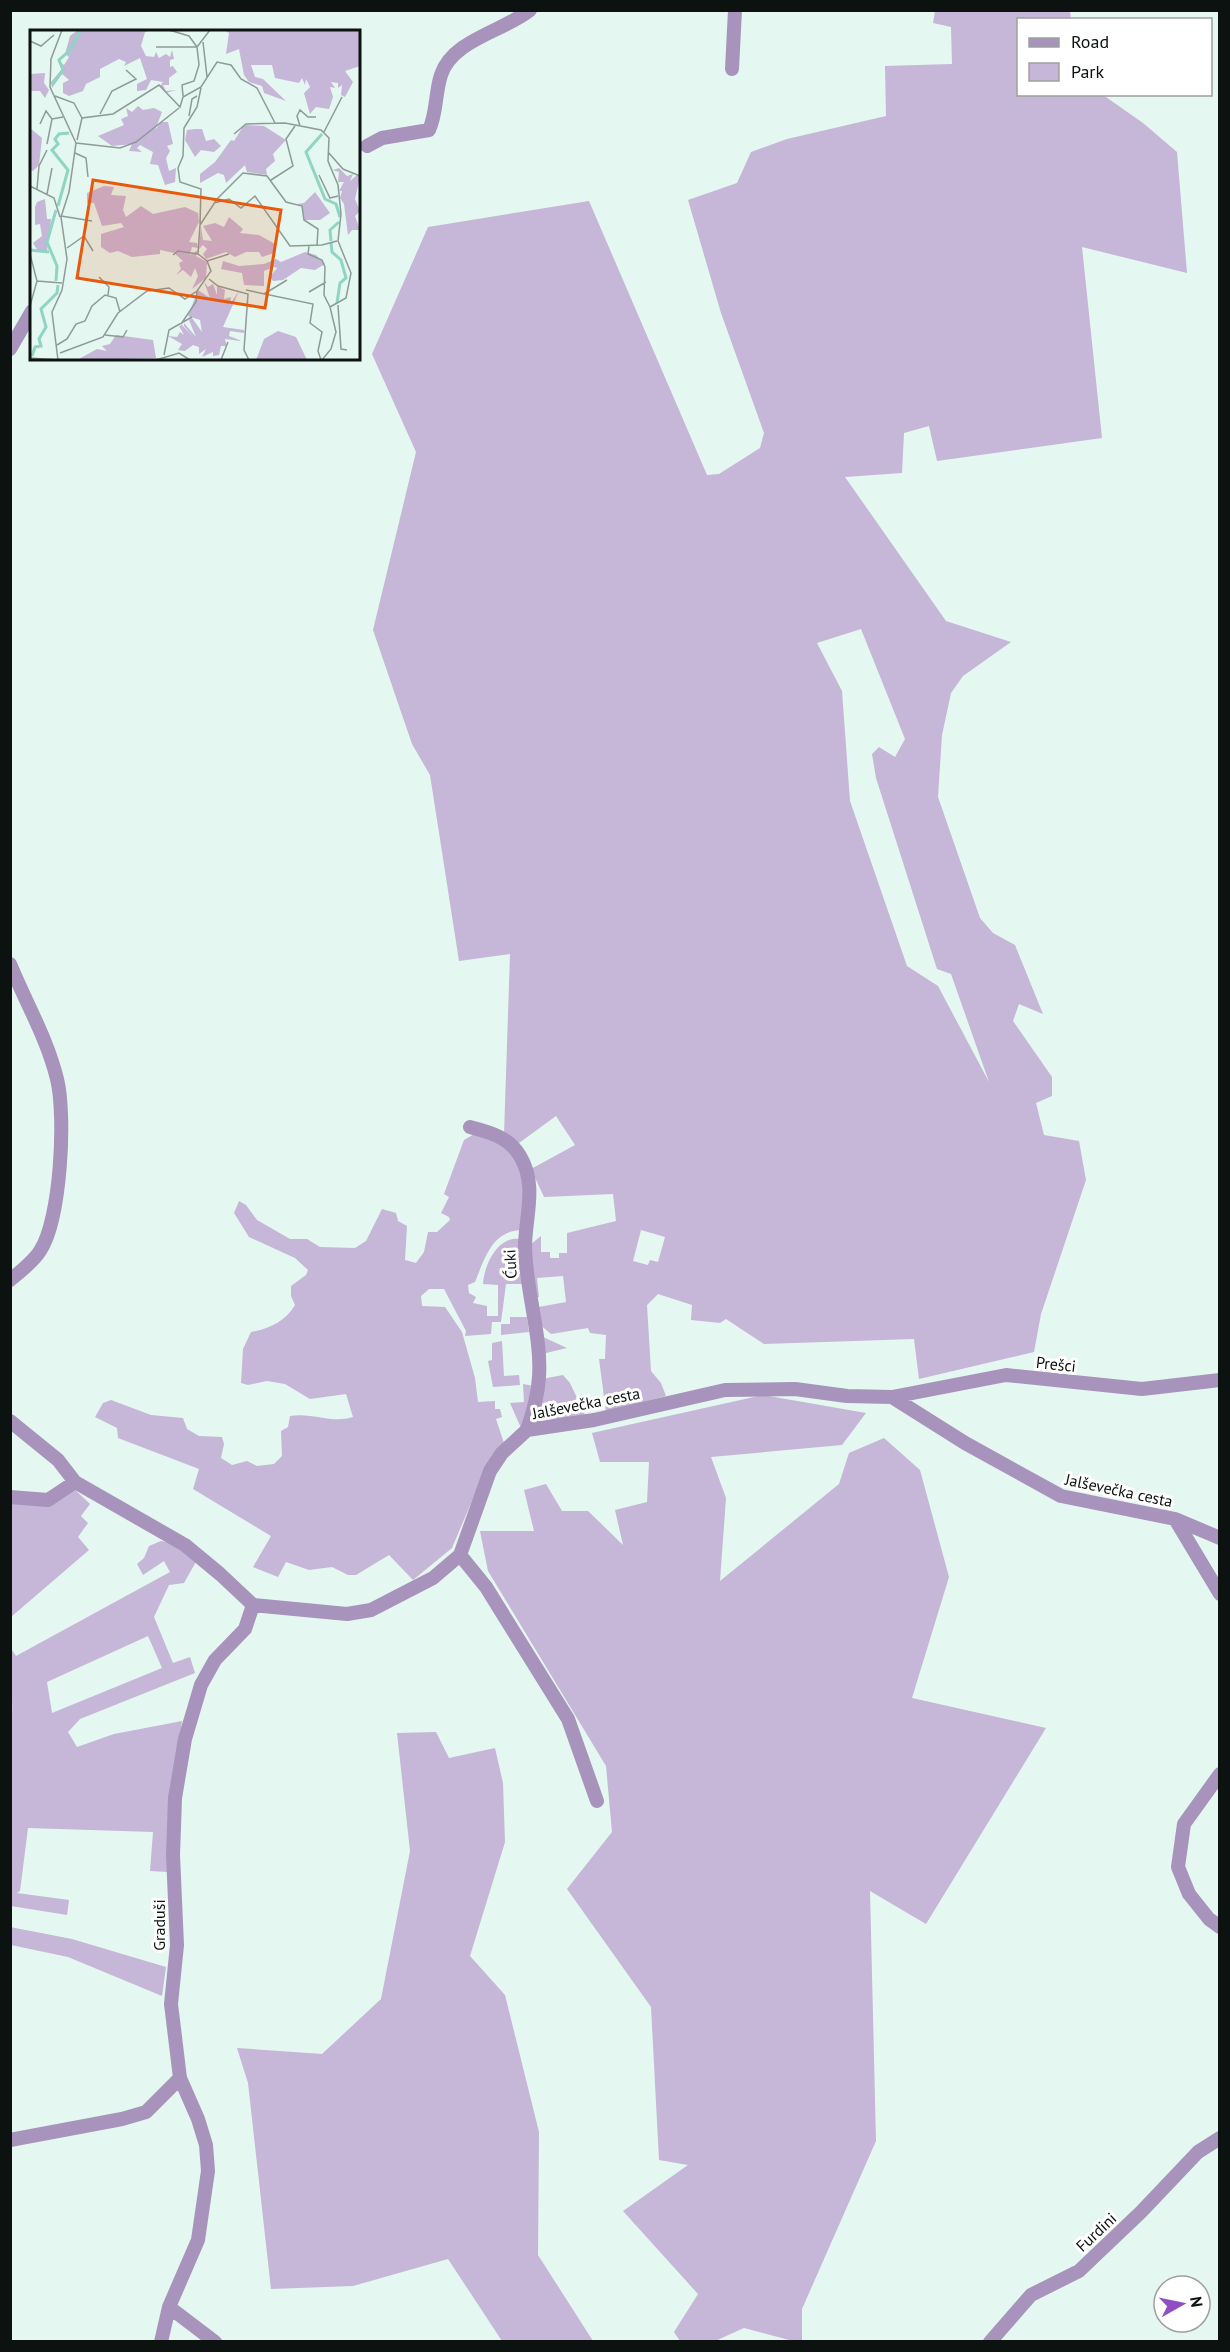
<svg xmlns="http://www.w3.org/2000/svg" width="1230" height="2352" font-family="'PT Sans',sans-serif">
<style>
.green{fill:#c6b6d7;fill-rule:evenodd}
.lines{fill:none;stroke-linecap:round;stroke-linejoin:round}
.street{stroke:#a793bb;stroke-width:14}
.labels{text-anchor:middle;stroke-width:6;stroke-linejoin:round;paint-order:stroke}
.street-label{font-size:16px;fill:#0c1210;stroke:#fff}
.inset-river{fill:none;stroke:#8ed5c2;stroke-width:3}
.inset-road{fill:none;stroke:#8e9b97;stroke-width:1.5}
.view{fill:#e8590c;fill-opacity:0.15;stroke:#e8590c;stroke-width:3}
.inset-edge{fill:none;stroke:#0c1210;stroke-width:3}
</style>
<rect width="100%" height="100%" fill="#e4f7f1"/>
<!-- green -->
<path class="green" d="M935,11H1070L1071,19L1018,20V94L1103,95L1143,123L1177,152L1187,273L1082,247L1102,438L937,461L929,426L904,433L902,473L845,477L946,621L1011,642L963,676L951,693L942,735L938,797L980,918L993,933L1015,945L1043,1014L1019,1004L1013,1021L1052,1077V1096L1036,1103L1044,1135L1079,1141L1086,1180L1041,1314L1034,1352L919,1379L914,1339L764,1344L726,1319L720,1323L691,1320L692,1305L658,1294L647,1305L651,1371L661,1383L666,1396L606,1412L599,1359H605L606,1335L590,1333L588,1328L551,1334L538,1323L533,1308L566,1302L563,1276L537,1278L539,1297H533L531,1244L541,1236V1252H550V1258H559V1253H567V1233L616,1221L613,1194L544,1197L531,1169L575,1145L556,1116L519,1143L504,1135L510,954L459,961L430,775L412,744L373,630L416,452L372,354L428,227L589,201L707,475L719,474L760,448L764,433L721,313L688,200L737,183L751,152L787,139L886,116L885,66L952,64L951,27L933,23ZM861,629L905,739L895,757L879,747L872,754L876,778L937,969L951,974L989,1082L938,986L907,966L850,801L842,691L817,643ZM641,1230L665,1237L658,1262L650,1260L648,1265L633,1261Z
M476,1133L506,1145L525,1177L523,1230C492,1230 485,1258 475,1282L468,1285L469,1293L476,1297L473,1303L487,1306V1316H498V1285L483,1284C484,1266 497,1236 519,1239L525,1284H506L501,1322H492L491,1334L465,1336L466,1331L444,1289H429L421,1296L422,1306L445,1307L462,1332L475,1378L478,1402L495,1401V1409H500L502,1417L496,1419L504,1443L474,1496L452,1548L413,1580L389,1555L356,1575H348L332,1567L309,1570L286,1562L278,1577L253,1567L271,1536L193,1489L199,1469L118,1438L117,1428L95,1417L103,1403L111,1400L151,1415L183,1418L187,1429L199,1436L222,1437L224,1444L221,1458L232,1465L247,1461L257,1466L274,1464L282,1456L281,1431L288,1427L290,1416C312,1412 332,1424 353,1417L346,1394L310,1399L285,1384L267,1381L248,1385L241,1383L243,1349L251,1332C269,1329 286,1321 295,1305L291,1296V1286L306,1275L308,1270L295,1258L249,1237L234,1213L239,1201L246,1205L257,1220L290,1239H307L320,1247L355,1248L366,1241L382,1209L396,1213L398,1221L407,1226L405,1260L416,1263L424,1252L428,1232H437L450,1220L449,1217L441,1213L449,1197L444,1194L464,1140Z
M510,1317H527L529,1332L501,1335V1324H510Z
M543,1337L567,1348L542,1354Z
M502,1341L504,1376L519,1375L520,1385L493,1387L488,1361L492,1360V1343Z
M563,1375L570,1383L585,1415L536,1425L542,1379Z
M523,1384L534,1386L528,1414L521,1428L510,1403L524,1402Z
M763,1395L866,1413L842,1445L711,1457L726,1498L720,1581L839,1484L849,1453L884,1438L920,1470L949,1577L912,1698L1046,1728L926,1924L870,1891L876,2141L802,2309V2341H793L744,2328L715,2341H680L674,2332L698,2294L623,2211L688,2165L659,2160L651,2007L567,1889L612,1832L606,1766L488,1571L480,1531H534L524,1490L546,1484L562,1511H588L623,1545L615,1510L647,1502L649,1462H600L592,1433Z
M73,1488L90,1504L81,1516L88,1523L78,1537L89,1550L11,1617L10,1500Z
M161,1541L174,1543L197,1560L184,1583L169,1585L154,1617L173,1663L190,1657L195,1673L80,1719L68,1732L77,1747L114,1734L182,1721L167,1833L168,1872L150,1871L153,1832L28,1828L20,1891L17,1893L69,1900L67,1915L11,1906L10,1729C15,1720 10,1662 10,1647L16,1656L170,1572L164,1561L143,1575L137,1564L144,1558L149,1546ZM148,1636L162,1668L52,1713L47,1682Z
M436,1732L449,1758L495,1748L503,1783L505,1842L470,1956L505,1995L539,2132L538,2255L593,2341H502L448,2259L353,2286L271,2289L248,2083L237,2048L322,2054L381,1999L410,1851L397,1733Z
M10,1927L72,1939L166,1967L162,1996L68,1957L11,1945Z"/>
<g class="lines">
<!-- street -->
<path class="street" d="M732,69L735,10
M367,146L382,138L429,130C437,113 435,93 441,75C452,40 504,31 530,10
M10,349L32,311
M10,964C26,1003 47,1038 57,1079C66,1115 61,1219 40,1251C33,1262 21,1271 10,1280
M470,1127C489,1132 509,1137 520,1156C537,1184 526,1214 525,1245C525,1288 542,1336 539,1377C538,1395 533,1413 527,1430
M892,1397L965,1443L1061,1496L1175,1519L1220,1538
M10,1421L58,1460L75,1482L185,1545L220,1574L253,1605L347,1614L371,1610L433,1578L460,1555L490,1471L502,1453L527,1430L594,1420L725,1390L795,1389L847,1396L892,1397L1006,1375L1142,1389L1220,1380
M10,1497L48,1500L75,1482
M1175,1519L1220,1594
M460,1555L486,1587L568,1719L597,1801
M1220,1774L1184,1824L1178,1867L1189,1894L1209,1919L1220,1927
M10,2140L122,2119L146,2112L180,2078L171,2004L177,1945L173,1855L175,1798L185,1739L201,1685L215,1660L245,1629L253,1605
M169,2307L215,2342
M161,2342L169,2307L198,2240L208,2171L206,2145L198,2119L180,2078
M990,2342L1031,2295L1079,2271L1141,2212L1198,2152L1220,2138"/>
</g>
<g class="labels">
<!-- street labels -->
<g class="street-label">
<text transform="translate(510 1264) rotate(-93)" y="6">Ćuki</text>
<text transform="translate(1056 1364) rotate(6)" y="6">Prešci</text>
<text transform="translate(586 1403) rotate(-11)" y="6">Jalševečka cesta</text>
<text transform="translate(1119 1490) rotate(12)" y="6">Jalševečka cesta</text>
<text transform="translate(159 1925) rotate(-90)" y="6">Graduši</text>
<text transform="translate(1096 2232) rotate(-43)" y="6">Furdini</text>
</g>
</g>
<!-- overview -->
<g transform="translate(30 30)">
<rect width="330" height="330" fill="#e4f7f1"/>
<path d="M48,0H122L115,2L111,16L116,26L124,27L126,22L129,28L136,24L140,27L142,20L144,29L140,30V37L143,36L147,42L139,48V55H133L136,61L146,60L136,63L130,56L133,52L121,50L116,60L107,61V54L117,49L110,28L94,36L96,32L89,29L70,39V47L56,54L53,61L39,66L33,63V53L39,50L32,44L22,58L21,52L32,39L30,32L34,35L39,27L35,24L40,6ZM194,0H330V36L315,41L323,52L315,67L311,65L312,55L308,58V53L301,52L305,58L300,57L303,67L299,79L286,77L280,84L274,63L280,57L276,49L275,55L272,48L269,53L245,48L242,35H221L225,47L233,49L256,71L234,63L232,56L219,52L214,45L209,19L196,24L199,3ZM0,39L1,44L15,43L14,53L19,60L15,68L10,61H0ZM108,76L113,80L124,78L132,82L125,100L131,92H138L143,114L137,116L140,121L136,128L139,141L146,138L145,152L135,155L128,135L120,134L123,122L110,115L107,118L112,122L99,121L102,114L82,116L68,106L94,95L91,89L98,86L96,78L102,82ZM214,95L234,96L256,110L243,124L245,131L236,139L237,145L217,142L215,135L196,153L194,145L188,143L170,153V144L185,132L201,110L204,111ZM0,98L12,108L9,135L3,141L0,140ZM165,99H172L176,111L184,109L191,116L184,122L171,120L165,127L155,110L157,100ZM309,138L317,146L323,144L320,151L327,145L330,147L325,169L330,181L325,186L330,200H322L318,205L314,174L310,168L312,161H309L314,152H308L309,142L303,140ZM74,156L84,157L81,165L96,166L93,180L96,187L111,176L123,184L155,177L168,183L169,192L159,212L167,213L168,218L162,217L160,225L168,220L166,226L177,232L176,248L162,259L168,246L165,238L161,247L153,240L146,245L151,239L149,233L153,231L144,223L130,220V224L102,227L88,221L80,223L71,217V204L94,197L91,193L72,196L64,173H57V163ZM285,162L300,183L290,190H274L272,176L267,174L274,173ZM15,169L17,189H21L17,221H8L3,213L12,206L10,194L5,195V177L7,172ZM199,187L213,199L210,203L229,205L245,214L244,223L232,227L229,222H216L205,227L196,222L176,229L173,224L177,219L173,215L169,219L171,197L173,210L182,211L173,196L185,193L194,197ZM275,222L286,225L295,234L285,240L271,238L253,250L243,251L240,247L247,238L244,237L234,241V256L214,255L212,243L191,239L193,231L209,236L234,234L246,229L251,232ZM174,252L178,257L183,254L187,265V256L195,260L194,269L201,267L200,274L209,261L193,297L214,300V303L200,301L199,306L212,311L195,309L197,316H191L189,325L183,326V322L172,327L176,319L169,324V317L163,315L155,321L148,320L152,314L138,306L147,307L150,302L154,305L149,296L152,295L163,307L154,296V293L166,307L159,290L162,288L172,302L170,290L158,286L168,260L180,268ZM248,301L266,307L277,330H226L234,309ZM86,305L123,310L126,328L47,330L67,319L77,321L72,316L80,314Z" fill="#c6b6d7"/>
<path class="inset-river" d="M22,55L33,40L29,30L39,21L51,0M292,104L276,122L295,169L306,174L310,187M28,176L38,140L22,120L28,114L25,109L29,104L39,103M26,180L17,212L27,236L26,251M301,211L300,200L309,192M301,213L302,222L311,230L316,248L310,253L307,273M0,220L19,222M2,326L5,317L11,316L9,309L16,297L11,279L27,263L28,255"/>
<path class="inset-road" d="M139,0L159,6L167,17M0,11L11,16L24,5M173,12L177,47M126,17H167M25,66L44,73L52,88M153,66L152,55L164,51L169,35L167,17L180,0M70,84L82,61L106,49L96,40M159,86L162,69L167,66M10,94L16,81L22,89L33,87M270,96L267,86L270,80L278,87H286M330,101V120M294,102L312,67M204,104L216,94L255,93L291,100L299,108L298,131L308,155L311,184L308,211L321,243L316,268L300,277L306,302L301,319L292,330M47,110L52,88L83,84L129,55L150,77L153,67L171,57L187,32L201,35L211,49L227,58L245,93M46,113L90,118L106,112L149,78M17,114L22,89M298,122L313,139L330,146M45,123L56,128L58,147M289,145L300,168L308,166M241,150L263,136L256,109L265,96M0,156L24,168L30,187M7,159L9,136L17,120M17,164L22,138M184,173L199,169L211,178L225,166L260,216L292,215L307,211M31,186L62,191M170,194L171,159L150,152L148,138L153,126L154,98L167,77L171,58M279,216L278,224L292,230L295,237L294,265L300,277M37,218L54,206L63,221M0,224L7,251L0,276M143,225L148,221L168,224M177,231L199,224M69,247L79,257L78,265M179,249L188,256L218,264L214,320L219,330M7,251L32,253M216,260L283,274L280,293L292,302L288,321L291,330M279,262L296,252M234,264L257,250M308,275L311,319L317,320M151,294L166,272L167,261M75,305L93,307L97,300M27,315L37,309L46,294L55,291L62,276L75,265L86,268L90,282M30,323L73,307L88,283L117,261L139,258L155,269L167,261L181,241L177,231L168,224L170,195L187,169L213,143L237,146L256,172L272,176L274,190L288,199L287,215M134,325L139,300L162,287M0,328L28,330M28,330L22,282L32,260L37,229L31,187L39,162L46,113L20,57L21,29L32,0M126,330L149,323L160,330M191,330L198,312"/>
<path class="view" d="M63,150L251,180L235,278L47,248Z"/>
<rect width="330" height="330" class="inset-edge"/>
</g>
<!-- border -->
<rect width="1230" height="2352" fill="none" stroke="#0c1210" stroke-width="24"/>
<!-- legend -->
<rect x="1017" y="18" width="195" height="78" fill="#ffffff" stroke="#9ea09f" stroke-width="1.5"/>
<rect x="1029" y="38" width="30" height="9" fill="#a793bb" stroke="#9ea09f" stroke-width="1.5"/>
<text x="1071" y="48" font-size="18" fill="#0c1210">Road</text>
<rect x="1029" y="63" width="30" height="18" fill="#c6b6d7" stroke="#9ea09f" stroke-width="1.5"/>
<text x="1071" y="78" font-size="18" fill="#0c1210">Park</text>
<!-- north arrow -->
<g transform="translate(1182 2304) rotate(81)"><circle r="28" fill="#ffffff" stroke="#9ea09f" stroke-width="1.5"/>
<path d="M0-4.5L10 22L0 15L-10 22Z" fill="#904ec3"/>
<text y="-9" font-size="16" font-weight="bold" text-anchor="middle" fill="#0c1210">N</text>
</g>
</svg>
